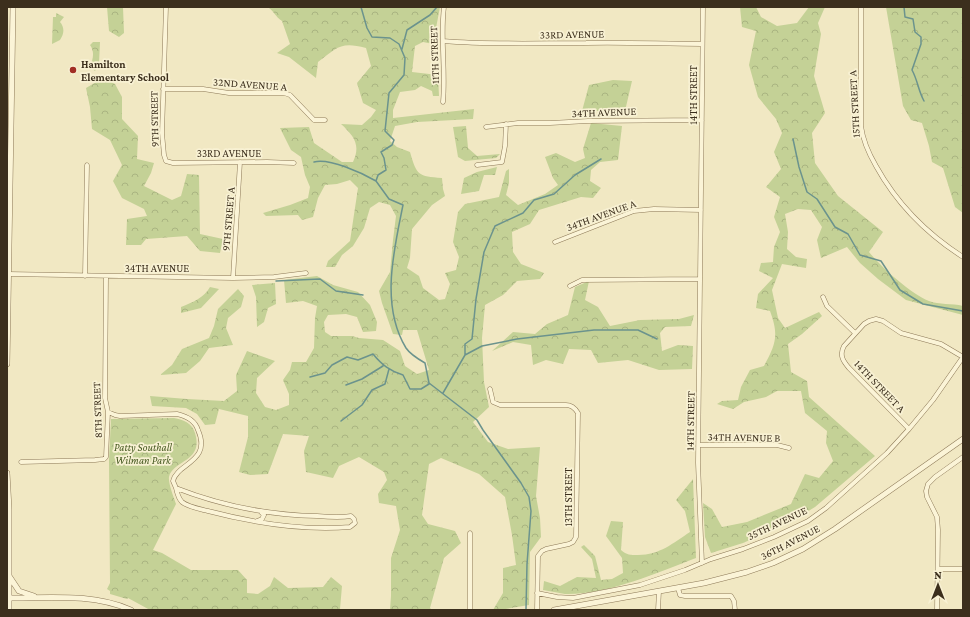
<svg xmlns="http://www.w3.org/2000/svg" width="970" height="617" font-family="'Crimson Pro',serif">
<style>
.forest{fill:url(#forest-crowns)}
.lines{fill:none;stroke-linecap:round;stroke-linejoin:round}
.stream{stroke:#6b938d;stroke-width:1.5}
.minor-casing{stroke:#8d7958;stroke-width:5}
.tertiary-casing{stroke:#8d7958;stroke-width:6}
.minor{stroke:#fbf4d7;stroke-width:4}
.tertiary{stroke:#fbf4d7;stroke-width:5}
.poi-dot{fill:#a12e23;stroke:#f8f1d3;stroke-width:1.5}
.labels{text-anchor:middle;stroke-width:3.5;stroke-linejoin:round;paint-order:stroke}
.street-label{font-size:11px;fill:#3c2f1d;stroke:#f8f1d3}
.poi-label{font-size:11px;font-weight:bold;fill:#3c2f1d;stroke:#f8f1d3;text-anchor:start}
.park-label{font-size:11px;font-style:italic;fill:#475a22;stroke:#f8f1d3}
</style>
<defs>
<pattern id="forest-crowns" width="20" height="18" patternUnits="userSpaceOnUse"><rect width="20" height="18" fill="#c4d196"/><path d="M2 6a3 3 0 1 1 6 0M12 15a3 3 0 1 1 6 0" fill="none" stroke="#a9b481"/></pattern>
</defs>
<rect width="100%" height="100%" fill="#f1e8c3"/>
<!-- forest -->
<path class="forest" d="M107,7H123L124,33L119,37L109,31Z
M267,7H440L433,44L423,42L415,46L412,72L438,75L439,96H433L432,91L421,86L415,90L400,92L393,110V118L474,109L473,119L417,122L395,126L390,141L397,147L410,152C417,176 418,176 442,178L443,189L445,196L432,205L412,229L410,258L407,268L419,276L423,288L439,300L445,299L450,284L445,273L456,270L459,257L453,242L458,212L465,204L499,197L506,171L509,169V183L506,195L518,205L545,194L558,185L553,178L545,157L556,153L575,162L585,158L583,149L591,123L622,126L618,160L600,162L591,170L590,181L601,188L593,198L581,197L539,210L530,224L512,232L513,252L521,264L544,273L540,279L517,281L503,295L485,305L482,338L484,382L489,407L473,422L488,442L508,449L540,447L536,496L540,518L541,537L530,552L529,605L500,610H493L503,593V568L516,565L512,535L505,497L479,474L441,458L429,464L422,515L428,524L455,531L461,543L444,558L430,608L432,610H390L391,596V558L400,530L396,506L379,503L378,494L387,480L384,472L359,457L339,466L333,478L306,472L304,451L309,436L283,434L268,474L250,475L239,472L248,437V416L219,409L215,424L205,425L197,414L186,408L152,406L150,396L187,399L224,401L237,391L236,375L247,351L275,361L257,378L256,393L265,407L276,410L289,405V394L283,380L290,370L292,362H306L314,348L315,318L317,306L303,301L286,303L284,280L317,276L333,285L358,292L370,305L377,322L376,331L363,332L357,317L346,314L328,315L324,322L325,332L331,336H352L359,338L383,340L400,351L405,366L417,374L429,370L417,330H403L402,335L393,334L382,303L379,291L390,272L393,240L396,216L390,205L379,202L370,208L364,228L353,246L342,255L335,267H326L328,261L350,241L358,188L350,180L337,184L325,185L318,198L313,217L302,220L298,215L266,216L263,213L290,205L308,198L310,187L305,175L301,157L291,150L280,128L309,127L314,143L342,162H353C361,145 354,136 341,124L362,125L371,117L376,110L363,103L357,83L371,66L366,48C340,41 337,48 318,62L316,78L289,57L277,53L290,44L282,21C275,17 274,10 267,7Z
M740,7H756L761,17L777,26L797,23L809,7H825L818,23L821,34L814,76L825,113L812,133L815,163L838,196L883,232L869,252C882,268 910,293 929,301C939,305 952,303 963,306V315L906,300L878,279L860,263L847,247L821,258L817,240L822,227L811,210L798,209L785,214L788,232L787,249L796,257L807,259L806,268L782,264L772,290L778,318L785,328L819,312L822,316L802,334L788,344L791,372L807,381L809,397L875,456L815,507L792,521L743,543L711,553L705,537L703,503L712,509L722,527L747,522L791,504L805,474L819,478L833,461L826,443L827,431L805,413L801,391H777L766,397L744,402L733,409L717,404L722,401L738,400L741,387L750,370L764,366C776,344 779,335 770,311L756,308L758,294L773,278L759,271L761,263L773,262L774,247L780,232L774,217L780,197L766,187L781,169L774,152L782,133L776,119L758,97L749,65L756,31L742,27Z
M886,7H963V213L955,207L943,168L932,162L929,146L922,123L911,120L903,106Z
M56,13L64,17L60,22C65,28 64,34 60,40L52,44L53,17H56Z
M93,42H100L99,64L95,71L90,67C93,59 95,52 90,45Z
M103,78L115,84L122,97V119L138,136L137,159L154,163L151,173L144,186L172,200L181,196L187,174L199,175L200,234L223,239L220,253L200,251L187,236L146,239L141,245H126L127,219L147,216L144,209L122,198L113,181L122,165L110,140L92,129L90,107L86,88Z
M613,80L632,81L625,111H582L589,85Z
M466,126L468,148L477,156L500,154L496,158L465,161L458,157L453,127Z
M497,167L495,175H484L479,191L461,194L464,178L477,172Z
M589,281L585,300L598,307L610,326L640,320L679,319L694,315L691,326L665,327L660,333L662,351L678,345L693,346L692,369L659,370L628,360L598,363L591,350L569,349L563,364L546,360L533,365L531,345L513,342L492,351L513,332L535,334L547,324L568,315L575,287Z
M275,283L276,304L268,308L264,322L257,327L256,297L252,285Z
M210,287L219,289L201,308L181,313V307C193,302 204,298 210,287Z
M238,289L244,296L241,307L228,318L226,328L233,345L209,348L200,361L186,373L160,375L172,365L182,349L209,338L214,326L218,309Z
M174,418C184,420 192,423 195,433C204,462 173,460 169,477C168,483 174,498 176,504L153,550L162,553L191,570H238L247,580V593L258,594L270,586L274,577L288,588L323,587L331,577L342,586L340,609L347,610H150L128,598L127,599L110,594V591L107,589L110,583L109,460L111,419Z
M693,479L696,558C657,573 607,595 565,594C558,593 550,591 543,590L544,581L560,586L577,577L596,578L592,559L581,547L584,545L595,556L601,580L612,579L623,573L622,558L606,536L611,521L623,522L621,550C627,555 630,555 638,555C660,555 673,543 690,532L685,511L676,500Z"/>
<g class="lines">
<!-- stream -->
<path class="stream" d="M361,7L367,28L372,37L390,38L399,44L405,58L404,75L389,93L385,131L394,140L392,145L381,152L384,158L386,170L378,175L376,181L389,199L403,205C394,250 380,305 406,348C410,354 418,359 425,363L429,383L477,420L483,430L521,483L529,497L531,511L527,564L526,609
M904,7L905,17L913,19L915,32L921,37V44L912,70C918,81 918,90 924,101
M402,49L407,30L430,15L437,7
M793,139L799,167L807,192L817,199L835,227L848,234L860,255L881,261L900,290L923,304L963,311
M314,162C330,158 362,173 376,181
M276,281L320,279L336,291L363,295
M465,355V344L472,339L476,299L484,252L495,226L523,213L534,200L554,194L575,175L601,159
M310,377L325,373L332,365L347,357L358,360L373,354C382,365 390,371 403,375L410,389H421L429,384
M346,385L362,379L383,366
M443,393L465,355L482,346L517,339L594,330H638L657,339
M341,421L362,405L372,390L385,384L389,369"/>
<!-- minor casing -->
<g class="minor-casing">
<path id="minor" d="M166,7L162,133L164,155L166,161L173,163L267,162L294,163
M861,7V126C863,141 869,154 876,166C897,204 927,234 963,257
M443,41C490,45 538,43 586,43C625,42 663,44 702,44
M163,89H203L229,93H284L290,95L314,120H325
M443,102C446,70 440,38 444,7
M486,127L518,123H550L588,121L702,120
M477,165L502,162L505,146L506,124
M555,242L634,211L654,209L701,210
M8,274L233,278L274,277L306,273
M85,276L87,165
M233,278L240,162
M570,286L582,280L700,279
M823,297L827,306L855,333
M490,389L493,402L500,405H566C572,405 575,408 578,413L576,537L573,542L569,544L546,549L542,551L538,556L537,610
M108,412L115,415L120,416L177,414C186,416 195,420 198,430C212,462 177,463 173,481L176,488
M909,429L849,368C843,361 839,355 844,346L864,324L869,321L876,319L883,321L901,333L941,344L963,357
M699,445H777L789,448
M21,462L95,460L104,459L106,457L108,412L105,398L106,277
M176,488C222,506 268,515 317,516C328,517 340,518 351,516L354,519L355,523L350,527C302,531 254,523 208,511C200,509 188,507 182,502C178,498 177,493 176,488Z
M257,521L262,519L264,515L261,512
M470,533V610
M702,563L698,463L703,7
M938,569H963
M678,588L680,595L685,596H731L734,601L735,610
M537,593L557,597L573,598L640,585L685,570L711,559L743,549L774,537L808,521L826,508L887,453L909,429L933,400L963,357
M658,610L659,591
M937,610L938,530L937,517L927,497L926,491L928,484L935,477L963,457"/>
</g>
<!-- tertiary casing -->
<g class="tertiary-casing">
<path id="tertiary" d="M7,364L13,7
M7,473L9,509V610
M9,576L19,591L34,596
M7,598C49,598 92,593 131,610
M554,610L704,583L747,572L773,563L803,549L835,529L963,439"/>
</g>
<!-- minor -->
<use href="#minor" class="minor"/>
<!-- tertiary -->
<use href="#tertiary" class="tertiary"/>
</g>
<!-- markers -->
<circle class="poi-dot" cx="73" cy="70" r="4"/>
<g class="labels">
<!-- street labels -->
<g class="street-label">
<text transform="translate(572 34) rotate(-1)" y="4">33RD AVENUE</text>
<text transform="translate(434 55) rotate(-92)" y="4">11TH STREET</text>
<text transform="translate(250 84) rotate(4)" y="4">32ND AVENUE A</text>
<text transform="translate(693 95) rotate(-90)" y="4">14TH STREET</text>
<text transform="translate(854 104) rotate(-93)" y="4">15TH STREET A</text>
<text transform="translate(604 112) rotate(-2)" y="4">34TH AVENUE</text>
<text transform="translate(154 119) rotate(-91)" y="4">9TH STREET</text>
<text x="229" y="157">33RD AVENUE</text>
<text transform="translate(601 215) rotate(-20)" y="4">34TH AVENUE A</text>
<text transform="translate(228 219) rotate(-85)" y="4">9TH STREET A</text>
<text x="157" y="272">34TH AVENUE</text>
<text transform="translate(880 386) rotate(46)" y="4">14TH STREET A</text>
<text transform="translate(97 410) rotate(-92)" y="4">8TH STREET</text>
<text transform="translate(690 421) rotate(-89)" y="4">14TH STREET</text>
<text transform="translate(744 437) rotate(1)" y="4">34TH AVENUE B</text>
<text transform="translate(568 497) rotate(-90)" y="4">13TH STREET</text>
<text transform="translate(777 523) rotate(-25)" y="4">35TH AVENUE</text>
<text transform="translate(790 542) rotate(-27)" y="4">36TH AVENUE</text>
</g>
<!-- poi labels -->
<g class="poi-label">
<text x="81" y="68">Hamilton<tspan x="81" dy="13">Elementary School</tspan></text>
</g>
<!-- park labels -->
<g class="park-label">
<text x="143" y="451">Patty Southall<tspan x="143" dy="13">Wilman Park</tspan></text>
</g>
</g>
<!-- border -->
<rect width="970" height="617" fill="none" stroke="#3c2f1d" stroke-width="16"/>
<!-- north arrow -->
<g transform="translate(938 585)" stroke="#f8f1d3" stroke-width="3" paint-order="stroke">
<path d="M0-3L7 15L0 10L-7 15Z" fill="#3c2f1d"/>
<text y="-6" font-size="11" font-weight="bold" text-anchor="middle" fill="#3c2f1d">N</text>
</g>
</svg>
